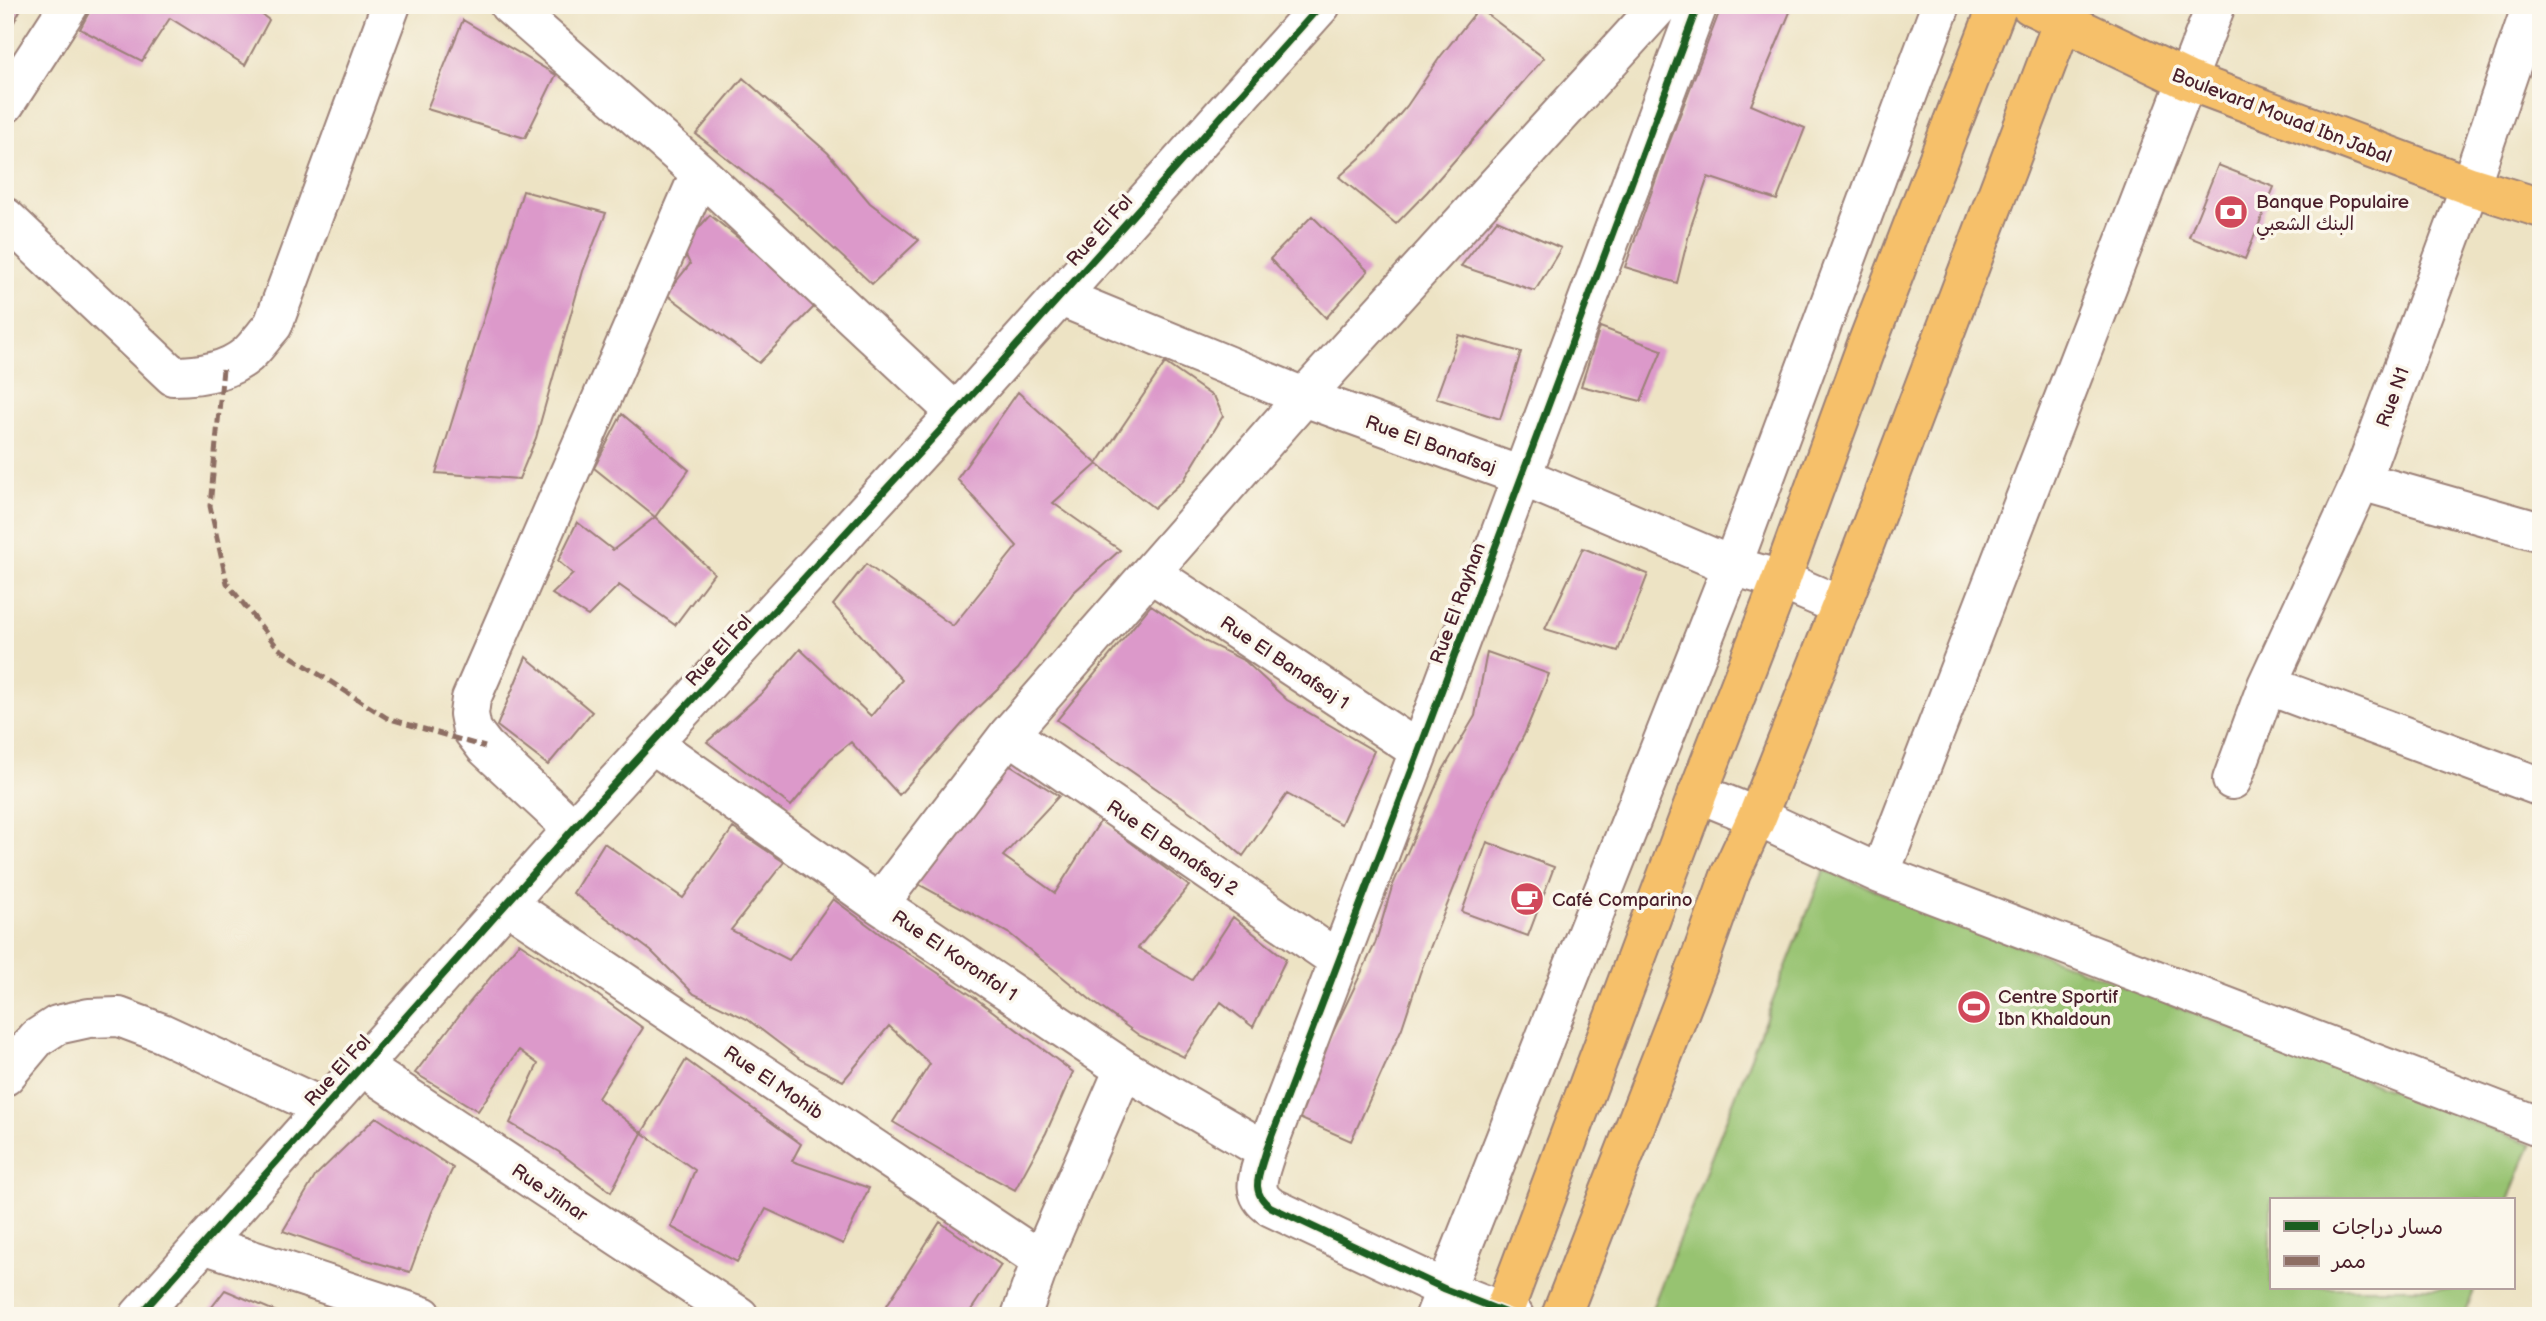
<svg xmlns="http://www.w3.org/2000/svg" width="2546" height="1321" font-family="'Balsamiq Sans','Playpen Sans Arabic',sans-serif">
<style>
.green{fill:#97c371;stroke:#70714e;stroke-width:2}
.building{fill:#dc99ca}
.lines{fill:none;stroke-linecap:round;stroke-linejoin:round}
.minor-casing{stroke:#9c8178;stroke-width:42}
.major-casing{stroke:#9c8178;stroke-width:42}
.minor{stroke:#fff;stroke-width:38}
.major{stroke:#f6c06b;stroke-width:38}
.quiet{stroke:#8d6e63;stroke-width:5;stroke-dasharray:10 5;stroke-linecap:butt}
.cycleway-casing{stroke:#fbf7ec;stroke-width:11}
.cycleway{stroke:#1b5e20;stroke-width:7}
.labels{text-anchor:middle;stroke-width:7;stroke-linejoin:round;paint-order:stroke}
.street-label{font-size:19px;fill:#4a1f2b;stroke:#fbf7ec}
.poi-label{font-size:19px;fill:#4a1f2b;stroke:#fbf7ec;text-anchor:start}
</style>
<rect width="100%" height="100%" fill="#fbf7ec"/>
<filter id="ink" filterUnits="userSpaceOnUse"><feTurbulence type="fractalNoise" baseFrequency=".0143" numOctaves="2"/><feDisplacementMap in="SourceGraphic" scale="14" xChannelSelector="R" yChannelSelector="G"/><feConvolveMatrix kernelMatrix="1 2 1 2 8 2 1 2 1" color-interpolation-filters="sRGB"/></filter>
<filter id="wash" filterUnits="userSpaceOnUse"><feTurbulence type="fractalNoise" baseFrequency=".00686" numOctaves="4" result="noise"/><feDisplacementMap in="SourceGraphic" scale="28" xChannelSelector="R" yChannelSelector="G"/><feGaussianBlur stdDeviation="1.57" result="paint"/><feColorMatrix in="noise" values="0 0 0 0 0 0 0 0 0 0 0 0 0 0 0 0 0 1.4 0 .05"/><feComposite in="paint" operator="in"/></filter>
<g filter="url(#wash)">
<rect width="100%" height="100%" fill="#ede3c4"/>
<!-- green -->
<path class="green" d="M1824,870L2531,1144L2509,1200H2271V1288H2475L2464,1316H1649Z"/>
<g id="blocks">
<!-- building -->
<path class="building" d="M5,5H23L14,22L5,16Z
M93,5H249L269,20L245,65L170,18L142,61L80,29Z
M1475,5H1482L1479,8L1544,58L1427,192L1396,224L1339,177L1370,149L1407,106L1440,57L1479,8Z
M1722,5H1793L1751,105L1805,128L1777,200L1708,177L1691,226L1677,283L1625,267L1665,154Z
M463,20L556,75L525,138L427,109Z
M743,78L828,153L870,203L919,240L872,284L783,202L696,134Z
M2218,165L2274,187L2245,259L2189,237Z
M523,191L606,213L583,271L536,438L519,479L436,473Z
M710,215L818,303L759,363L666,294L690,264L682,247Z
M1312,216L1368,271L1326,318L1270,259Z
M1497,220L1561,248L1535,291L1461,266Z
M1600,327L1662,350L1641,401L1581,386Z
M1459,335L1521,352L1500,419L1436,398Z
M1165,363L1215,398L1223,416L1184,480L1154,508L1097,464L1053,503L1120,550L1073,593L1018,669L970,715L899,795L851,742L830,759L791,806L707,742L764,691L800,649L871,716L902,680L833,605L866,564L953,626L1017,546L957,479L1018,392L1097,464Z
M622,414L689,470L655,517L594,468Z
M655,517L714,573L675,625L619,585L588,616L552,594L573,574L558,561L577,522L613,550Z
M1583,548L1648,574L1618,651L1545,629Z
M1151,605L1206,642L1245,661L1287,700L1374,751L1341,824L1287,794L1243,856L1199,818L1057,720Z
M1487,652L1549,674L1524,735L1489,800L1420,973L1402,1028L1351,1141L1299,1118L1322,1055L1375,944L1392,887L1443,770L1475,716Z
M526,657L592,712L548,765L497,726Z
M1009,764L1059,796L1003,856L1055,893L1101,820L1189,886L1138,948L1192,980L1233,917L1286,959L1253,1027L1221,1002L1184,1057L1140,1036L1092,1001L1010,934L907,878Z
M733,828L784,862L731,930L789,960L833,899L880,934L974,997L1073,1072L1046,1133L1015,1190L944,1152L893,1122L930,1064L889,1026L843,1081L801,1060L747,1019L694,994L651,951L573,893L604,843L683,898Z
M1487,842L1554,867L1528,936L1462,912Z
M519,943L588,988L643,1028L598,1098L642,1133L686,1060L801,1144L792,1161L869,1188L843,1244L766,1209L737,1262L671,1227L695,1170L642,1133L611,1192L559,1152L510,1123L538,1064L519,1050L478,1111L415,1073L464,1009Z
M376,1117L453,1168L432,1212L410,1272L356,1257L283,1231L316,1175Z
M940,1222L1001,1265L967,1316H880Z
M225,1290L286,1316H205Z"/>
</g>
</g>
<g filter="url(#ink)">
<use href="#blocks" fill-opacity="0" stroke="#9c8178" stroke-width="2"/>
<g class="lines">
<!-- minor casing -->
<g class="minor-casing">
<path id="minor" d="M509,5L700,173L956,413
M5,104L69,5
M5,217L173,376C198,376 227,372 247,355C256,347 264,335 273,325L391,5
M1061,297L1304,397L1521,476L1732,566L1781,580L1841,606
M2361,481L2541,532
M1151,573L1419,751
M2267,685L2541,787
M1009,734L1338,960
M653,744L879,904L1124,1069L1266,1151
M2232,780L2267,685L2361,481L2470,186L2532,5
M1698,793L1757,817L1880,874L2541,1127
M573,829L485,747L472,730L469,714L471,699L700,173
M1880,874L2216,5
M507,904L1041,1260
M879,904L1009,734L1304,397L1660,5
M361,1066L739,1316
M5,1076L37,1038L57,1025L89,1018L119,1017L162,1033L324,1108
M203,1244L423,1316
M139,1316L573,829L956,413L1321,5
M1021,1316L1041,1260L1124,1069
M1435,1316L1732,566L1941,5
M1514,1316L1445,1289L1271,1207C1248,1192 1260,1173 1266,1151L1419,751L1698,5"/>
</g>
<!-- major casing -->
<g class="major-casing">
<path id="major" d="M2030,5L2187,80L2470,186L2541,208
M1502,1316L1698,793L1781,580L1867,344L1998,5
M1561,1316L1701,957L1731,873L1757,817L1841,606L2069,5"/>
</g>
<!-- minor -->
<use href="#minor" class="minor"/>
<!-- major -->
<use href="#major" class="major"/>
<!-- quiet -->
<path class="quiet" d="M223,369L210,506L227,583L278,648L387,718L485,747"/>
<!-- cycleway casing -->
<g class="cycleway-casing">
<path id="cycleway" d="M139,1316L573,829L956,413L1321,5
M1514,1316L1445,1289L1271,1207C1248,1192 1260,1173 1266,1151L1419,751L1698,5"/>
</g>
<!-- cycleway -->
<use href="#cycleway" class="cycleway"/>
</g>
</g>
<!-- icons -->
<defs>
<g id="bank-disc" transform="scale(1.75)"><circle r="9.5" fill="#d1495b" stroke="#fbf7ec"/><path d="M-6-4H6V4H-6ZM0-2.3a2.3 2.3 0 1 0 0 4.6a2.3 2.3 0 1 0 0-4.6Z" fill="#fff"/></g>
<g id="cafe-disc" transform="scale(1.75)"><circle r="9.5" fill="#d1495b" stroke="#fbf7ec"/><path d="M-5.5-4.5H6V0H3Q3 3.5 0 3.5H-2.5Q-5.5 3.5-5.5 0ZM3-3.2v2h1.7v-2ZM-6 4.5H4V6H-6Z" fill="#fff"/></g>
<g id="stadium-disc" transform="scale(1.75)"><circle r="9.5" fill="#d1495b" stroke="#fbf7ec"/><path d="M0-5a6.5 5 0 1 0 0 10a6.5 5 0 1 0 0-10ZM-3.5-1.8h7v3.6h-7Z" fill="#fff"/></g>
</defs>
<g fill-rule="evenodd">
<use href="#bank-disc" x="2231" y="212"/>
<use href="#cafe-disc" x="1527" y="899"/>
<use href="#stadium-disc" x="1974" y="1007"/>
</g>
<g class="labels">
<!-- street labels -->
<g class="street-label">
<text transform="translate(2282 115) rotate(21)" y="7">Boulevard Mouad Ibn Jabal</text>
<text transform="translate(1099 230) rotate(-48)" y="7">Rue El Fol</text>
<text transform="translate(2392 397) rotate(-70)" y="7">Rue N1</text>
<text transform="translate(1431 444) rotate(20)" y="7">Rue El Banafsaj</text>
<text transform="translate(1457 603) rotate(-70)" y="7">Rue El Rayhan</text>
<text transform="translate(718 650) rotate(-48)" y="7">Rue El Fol</text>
<text transform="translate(1285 662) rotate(34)" y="7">Rue El Banafsaj 1</text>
<text transform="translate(1173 847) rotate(34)" y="7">Rue El Banafsaj 2</text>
<text transform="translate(955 955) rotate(34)" y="7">Rue El Koronfol 1</text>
<text transform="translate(337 1070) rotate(-48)" y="7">Rue El Fol</text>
<text transform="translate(774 1082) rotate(34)" y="7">Rue El Mohib</text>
<text transform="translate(550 1192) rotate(34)" y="7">Rue Jilnar</text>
</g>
<!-- poi labels -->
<g class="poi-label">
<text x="2256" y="208">Banque Populaire<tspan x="2256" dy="22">البنك الشعبي</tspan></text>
<text x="1552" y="906">Café Comparino</text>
<text x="1998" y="1003">Centre Sportif<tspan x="1998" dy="22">Ibn Khaldoun</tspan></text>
</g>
</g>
<!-- margin -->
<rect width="2546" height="1321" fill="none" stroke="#fbf7ec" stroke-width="28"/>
<!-- legend -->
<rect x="2270" y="1198" width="245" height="91" fill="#fbf7ec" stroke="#b4a19f" stroke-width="2"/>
<rect x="2284" y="1221" width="35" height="10" fill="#1b5e20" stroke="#b4a19f" stroke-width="2"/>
<text x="2332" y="1234" font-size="21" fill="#4a1f2b">مسار دراجات</text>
<rect x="2284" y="1256" width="35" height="10" fill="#8d6e63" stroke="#b4a19f" stroke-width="2"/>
<text x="2332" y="1268" font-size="21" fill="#4a1f2b">ممر</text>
</svg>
